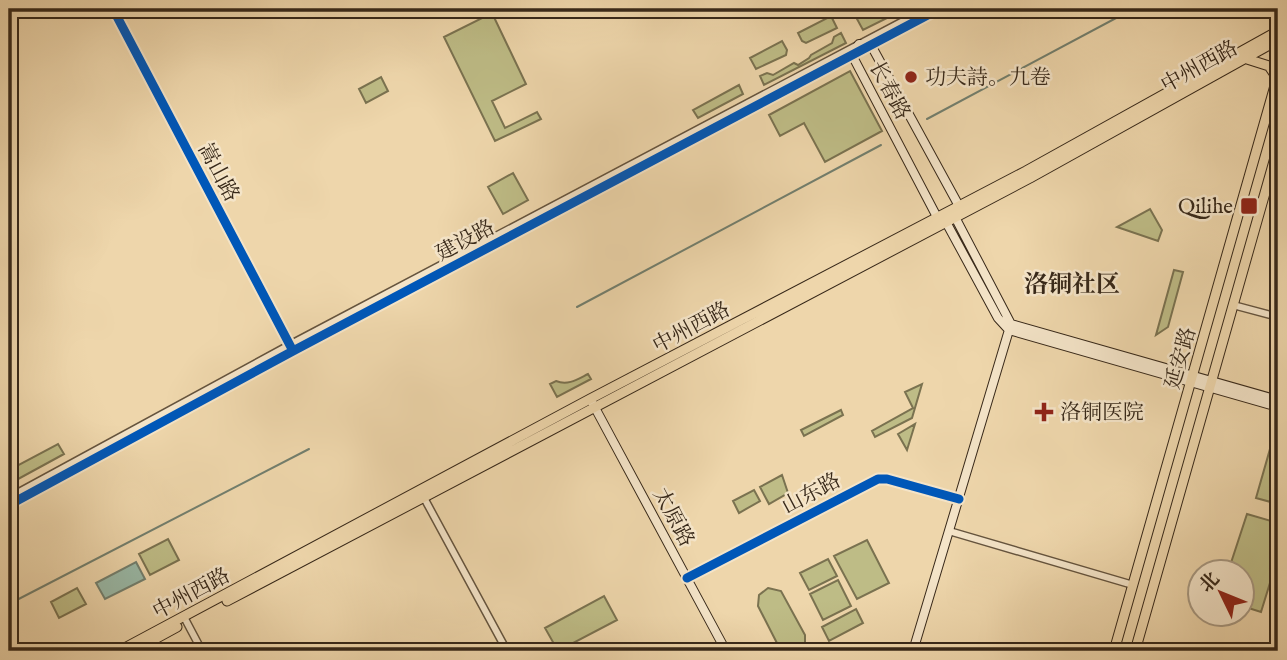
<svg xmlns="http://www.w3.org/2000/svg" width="1287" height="660" font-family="'IM FELL English','Noto Serif SC',serif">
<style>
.green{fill:#bebc86;stroke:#7a7250;stroke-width:2}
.water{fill:#99b9a7;stroke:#727f6e;stroke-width:2}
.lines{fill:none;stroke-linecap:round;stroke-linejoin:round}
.stream{stroke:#727f6e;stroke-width:2}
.minor-casing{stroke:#65543e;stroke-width:9}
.tertiary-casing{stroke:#65543e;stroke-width:10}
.secondary-casing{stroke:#372819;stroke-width:10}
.primary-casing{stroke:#372819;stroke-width:11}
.minor{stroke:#f4e4c8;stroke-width:6}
.tertiary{stroke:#f4e4c8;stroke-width:7}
.secondary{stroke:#f4e4c8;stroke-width:8}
.primary{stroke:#eed6ab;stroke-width:9}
.cycleway-casing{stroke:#f4e4c8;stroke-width:13}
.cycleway{stroke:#0057b8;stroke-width:9}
.poi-dot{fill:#8f2418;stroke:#f4e4c8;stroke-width:2.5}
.labels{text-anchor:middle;stroke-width:5;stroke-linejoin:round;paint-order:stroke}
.street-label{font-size:21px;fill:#372819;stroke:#f4e4c8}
.poi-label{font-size:21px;fill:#372819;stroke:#f4e4c8;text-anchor:start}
.quarter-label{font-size:24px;font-weight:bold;fill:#372819;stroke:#f4e4c8}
</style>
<rect width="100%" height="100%" fill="#eed6ab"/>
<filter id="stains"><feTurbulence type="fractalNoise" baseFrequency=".00286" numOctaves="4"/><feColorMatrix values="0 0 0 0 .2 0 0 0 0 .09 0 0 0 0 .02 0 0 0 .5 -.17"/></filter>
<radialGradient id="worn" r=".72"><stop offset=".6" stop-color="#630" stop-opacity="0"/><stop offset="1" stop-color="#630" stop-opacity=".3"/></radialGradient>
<!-- green -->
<path class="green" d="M877,9H905L863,30L857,19Z
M492,13L526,84L492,101L505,128L537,112L541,119L495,141L444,37Z
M831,16L837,28L806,43L802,41L798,33Z
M841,33L846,43L764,85L760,76L767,73L773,75L794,63L798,65L809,58L811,55L832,43L834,37Z
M782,41L787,50L786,55L756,69L750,58Z
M850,71L882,131L825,162L804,123L780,136L769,115Z
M381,77L388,91L366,103L359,89Z
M739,85L743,94L698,118L693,110Z
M513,173L528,200L503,214L488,187Z
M1150,209L1162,230L1158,241L1117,227Z
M1174,270L1183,272L1168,327L1156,335Z
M588,374L591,379L557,397L550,384L556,381C568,386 578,379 588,374Z
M922,384L912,418L875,437L872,431L913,408L905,392Z
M841,410L843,415L804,436L801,430Z
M915,424L907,450L898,434Z
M1274,435L1278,436V504L1256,498Z
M58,444L64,454L9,484V470Z
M782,475L788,493L769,504L760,487Z
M754,490L760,501L739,513L733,501Z
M1247,514L1278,523V557L1261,612L1242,606V572H1228Z
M168,539L179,560L150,575L139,554Z
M867,540L889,583L857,599L834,556Z
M828,559L837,576L809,590L800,573Z
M838,580L851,606L823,620L810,594Z
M77,588L86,604L59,618L51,602Z
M768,588L781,591L805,635V643L800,651L780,649L758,606L759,595Z
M604,596L617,620L558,651L545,628Z
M856,609L863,623L829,641L822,627Z"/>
<!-- water -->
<path class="water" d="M136,562L145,579L105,599L96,583Z"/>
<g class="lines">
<!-- stream -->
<path class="stream" d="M927,119L1133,9
M577,307L881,145
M9,604L309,449"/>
<!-- minor casing -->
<g class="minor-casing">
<path id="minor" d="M113,9L292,348
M1233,305L1278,317
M423,496L507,651
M949,531L1133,585
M687,578L878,479H887L959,499
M184,617L202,651"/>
</g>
<!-- tertiary casing -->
<g class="tertiary-casing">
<path id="tertiary" d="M9,498L294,343L927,9
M9,505L293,351L939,9"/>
</g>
<!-- secondary casing -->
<g class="secondary-casing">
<path id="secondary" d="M1011,324L1278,400
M1009,330L1278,407
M593,404L726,651
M913,651L1009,330L1011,324L955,217L959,206L871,45L859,44L852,55L937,217L946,222L998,318L1009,330"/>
</g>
<!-- primary casing -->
<g class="primary-casing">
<path id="primary" d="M1247,59L1269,66L1277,78
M227,601L1030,178L1278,40
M119,651L590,399L1026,171L1278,31
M133,651L177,627
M1114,651L1278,75
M1135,651L1278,147"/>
</g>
<!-- minor -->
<use href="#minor" class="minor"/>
<!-- tertiary -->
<use href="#tertiary" class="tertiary"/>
<!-- secondary -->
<use href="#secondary" class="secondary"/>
<!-- primary -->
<use href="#primary" class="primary"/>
<!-- cycleway casing -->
<g class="cycleway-casing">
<path id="cycleway" d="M113,9L293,351
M9,505L293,351L939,9
M687,578L878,479H887L959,499"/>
</g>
<!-- cycleway -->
<use href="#cycleway" class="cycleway"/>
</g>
<!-- markers -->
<g class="poi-dot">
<circle cx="911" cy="77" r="7"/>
<rect x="1240" y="197" width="18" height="18" rx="3.5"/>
<path d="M1040.5 401.5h7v7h7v7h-7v7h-7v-7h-7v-7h7z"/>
</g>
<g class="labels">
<!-- street labels -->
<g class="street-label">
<text transform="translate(1199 66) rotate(-29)" y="7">中州西路</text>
<text transform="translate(890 90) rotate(62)" y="7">长春路</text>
<text transform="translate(219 172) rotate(62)" y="7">嵩山路</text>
<text transform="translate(465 240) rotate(-28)" y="7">建设路</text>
<text transform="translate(691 327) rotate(-28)" y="7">中州西路</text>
<text transform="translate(1180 358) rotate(-74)" y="7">延安路</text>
<text transform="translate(811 493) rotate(-28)" y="7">山东路</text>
<text transform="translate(674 517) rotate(62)" y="7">太原路</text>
<text transform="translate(191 593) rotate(-28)" y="7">中州西路</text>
</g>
<!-- poi labels -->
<g class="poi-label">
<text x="925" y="84">功夫詩。九卷</text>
<text x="1233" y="213" text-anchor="end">Qilihe</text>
<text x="1060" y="419">洛铜医院</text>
</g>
<!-- quarter labels -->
<g class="quarter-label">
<text x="1072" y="292">洛铜社区</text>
</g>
</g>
<!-- margin -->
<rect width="1287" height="660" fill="none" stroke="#eed6ab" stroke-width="35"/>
<rect x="10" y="10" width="1266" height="639" fill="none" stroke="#372819" stroke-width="3.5"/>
<rect x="18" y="18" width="1252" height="625" fill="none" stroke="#372819" stroke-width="2"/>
<!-- north arrow -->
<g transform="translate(1221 593) rotate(313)"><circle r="33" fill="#f4e4c8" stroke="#a89982" stroke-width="2"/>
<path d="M0-5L12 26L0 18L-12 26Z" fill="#8f2418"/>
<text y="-10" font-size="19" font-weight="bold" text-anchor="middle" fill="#372819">北</text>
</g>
<rect width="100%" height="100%" filter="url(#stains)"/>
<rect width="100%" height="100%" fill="url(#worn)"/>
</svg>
